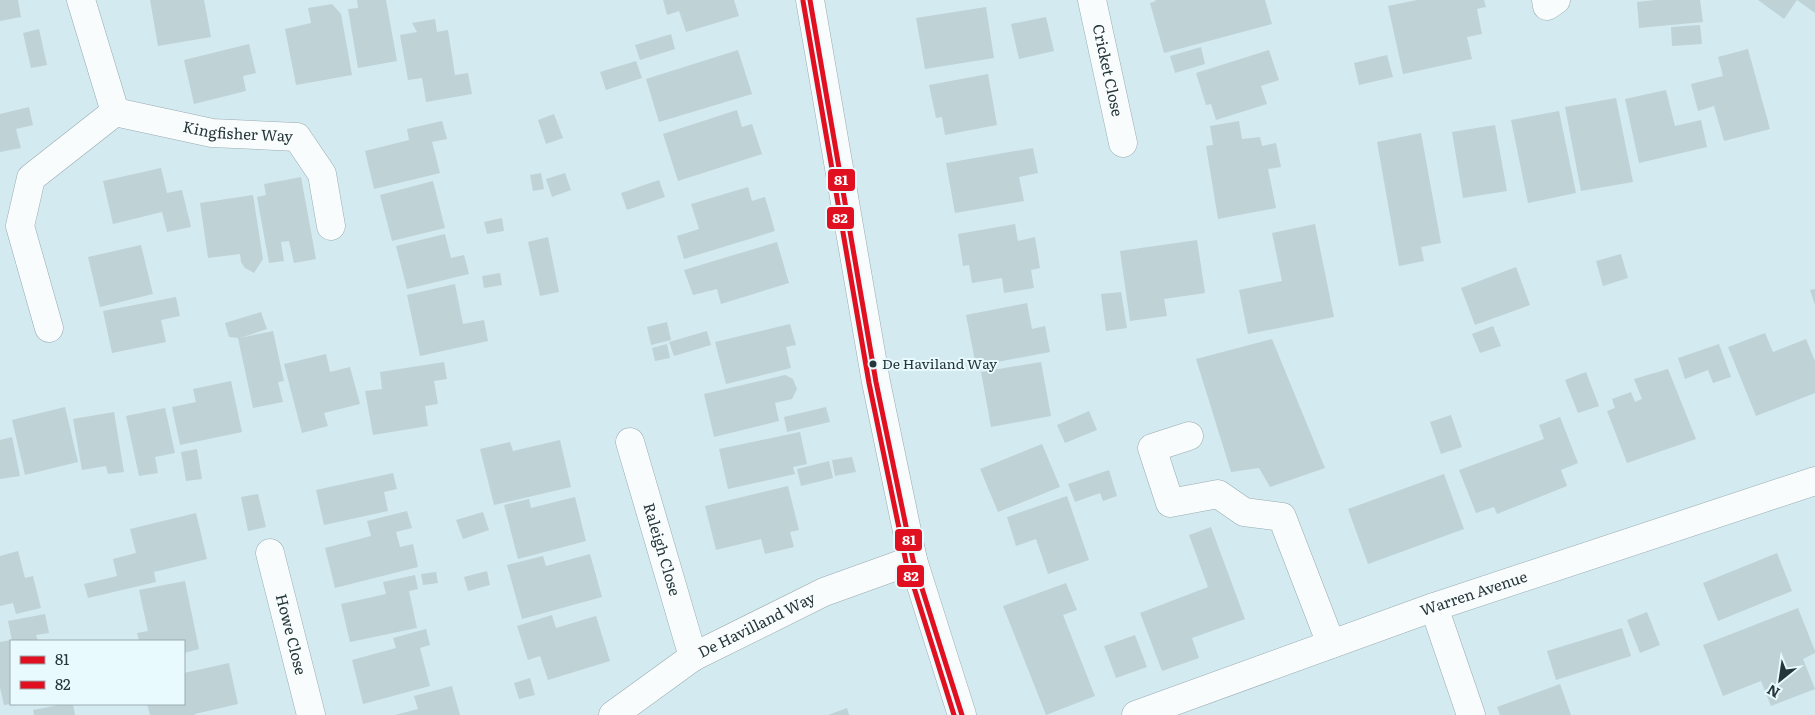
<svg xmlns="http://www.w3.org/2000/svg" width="1815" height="715" font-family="Literata,serif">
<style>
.building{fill:#bfd2d6}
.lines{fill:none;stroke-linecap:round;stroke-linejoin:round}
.minor-casing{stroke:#99abb0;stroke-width:29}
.minor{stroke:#f8fcfd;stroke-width:28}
.bus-1-casing{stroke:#e9fafe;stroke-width:9}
.bus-2-casing{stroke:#e9fafe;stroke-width:9}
.bus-1{stroke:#e01021;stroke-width:5}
.bus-2{stroke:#e01021;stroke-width:5}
.bus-dot{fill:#25363a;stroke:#e9fafe;stroke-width:2}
.labels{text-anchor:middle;stroke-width:4;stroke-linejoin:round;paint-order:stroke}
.bus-label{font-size:14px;fill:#25363a;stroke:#e9fafe;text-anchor:start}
.street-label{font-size:15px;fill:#25363a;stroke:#e9fafe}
.line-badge{stroke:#e9fafe;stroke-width:2}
.badge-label{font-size:14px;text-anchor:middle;font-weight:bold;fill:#fff}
</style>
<rect width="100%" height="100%" fill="#d3eaf0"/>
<!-- building -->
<path class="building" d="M0,0H18L21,17L0,21Z
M150,0H204L211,37L158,46Z
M357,0H386L397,61L358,68L348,9L358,8Z
M663,0H734L739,16L686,32L679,11L667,15Z
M1155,0H1265L1272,24L1164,53L1150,3L1156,1Z
M1417,0H1484L1486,7L1477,9L1482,34L1467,37L1472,59L1403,74L1388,6Z
M1655,0H1700L1703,22L1639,28L1637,2Z
M1758,0H1815V13L1797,0L1784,19Z
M332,4L341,14L352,75L296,85L285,29L311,23L308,8Z
M986,7L994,58L925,69L916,18Z
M1046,17L1054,51L1019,59L1011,24Z
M435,19L437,32L448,30L455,75L468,73L472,94L426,102L422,78L408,80L400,35L417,32L412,23Z
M1700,25L1702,44L1672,46L1671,27Z
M39,29L47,65L31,68L23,33Z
M671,34L675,49L640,60L635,45Z
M249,44L256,73L243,76L246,91L194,104L184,60Z
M1201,47L1205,64L1175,73L1170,56Z
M1748,49L1770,129L1724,141L1714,106L1698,111L1691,84L1723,76L1718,57Z
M738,50L752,94L659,122L646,79Z
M1269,50L1279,80L1261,86L1267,104L1216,120L1211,104L1206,105L1196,73Z
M1387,55L1393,77L1359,85L1354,63Z
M636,61L642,78L606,90L600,72Z
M988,74L997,125L945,135L942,117L936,118L929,85Z
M1666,90L1675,126L1701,120L1707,147L1639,163L1625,99Z
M1616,98L1633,182L1581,191L1565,107Z
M29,107L33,125L16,129L21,148L0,152V114Z
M737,110L742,127L752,124L762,154L678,181L663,134Z
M1559,111L1576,193L1528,203L1511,120Z
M554,114L563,138L546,144L538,120Z
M442,121L447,139L432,142L440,173L374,189L365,151L409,140L407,129Z
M1239,121L1242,139L1260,137L1262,146L1276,143L1281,167L1268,169L1276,208L1218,219L1206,146L1213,145L1210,126Z
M1495,125L1507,191L1463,198L1452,132Z
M1421,133L1441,243L1421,247L1424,261L1399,266L1377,142Z
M1033,148L1038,173L1019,177L1024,201L955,213L946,163Z
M161,168L167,193L182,190L191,227L167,232L162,212L113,224L103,181Z
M541,173L544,189L533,191L530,175Z
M565,173L571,190L552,197L546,179Z
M301,177L316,259L294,263L289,241L281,242L284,261L269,263L257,197L266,195L264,184Z
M659,180L665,197L627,210L621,193Z
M433,181L445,228L392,241L380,195Z
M748,187L752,201L765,197L775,231L684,259L677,236L699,229L691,204Z
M253,195L263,259L254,273L245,268L241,262L240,254L208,258L200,203Z
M502,218L504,231L487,234L484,222Z
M1015,224L1018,241L1035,237L1040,268L1031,270L1034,288L1004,293L1002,278L972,283L969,265L963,266L958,234Z
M1315,224L1334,317L1248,334L1239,290L1282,281L1272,233Z
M445,234L451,258L464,255L469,274L407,289L396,246Z
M548,237L559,292L540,296L528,242Z
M1197,240L1205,293L1164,299L1167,316L1130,321L1120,251Z
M777,242L789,283L721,304L717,289L693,295L684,270Z
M141,245L153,294L100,307L88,257Z
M1621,254L1628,278L1603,286L1596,261Z
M1516,267L1530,305L1475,325L1461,288Z
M500,273L502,285L484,288L482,276Z
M455,284L463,324L484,320L488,341L420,356L407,295Z
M1815,289V305L1810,290Z
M1121,292L1127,328L1106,331L1101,294Z
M176,297L180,316L161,320L166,342L112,353L103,311Z
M1027,303L1032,329L1045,326L1050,352L976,366L966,315Z
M261,312L267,329L240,338L273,331L284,381L278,382L283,402L253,408L238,338L229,337L225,323Z
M667,322L671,340L651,345L647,327Z
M790,324L796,345L786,347L791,368L726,384L715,342Z
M1493,326L1501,346L1480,353L1472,334Z
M707,331L711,345L674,356L669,342Z
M1765,333L1773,352L1806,339L1815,361V393L1756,416L1728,347Z
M1272,339L1325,468L1270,487L1259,468L1231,472L1196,359Z
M667,344L670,358L655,361L652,348Z
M1719,344L1731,377L1713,383L1708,370L1685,379L1678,358Z
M326,354L330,372L350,367L360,404L324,413L328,426L302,433L284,364Z
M444,362L447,379L434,381L438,404L425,406L428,426L373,435L365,391L382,389L380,372Z
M1041,362L1051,416L991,427L981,372Z
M1668,369L1696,439L1627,463L1607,411L1615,408L1612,399L1631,392L1635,402L1642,399L1634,379Z
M1586,372L1599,406L1578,413L1565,380Z
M785,375L793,379L797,389L792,399L775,403L779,421L714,437L704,394Z
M231,381L242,432L180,445L172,407L196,402L193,389Z
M65,407L78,462L25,475L12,420Z
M826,407L830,422L787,432L784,417Z
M165,408L175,453L155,457L158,473L139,476L126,416Z
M1089,411L1097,430L1065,443L1057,425Z
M114,412L124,472L108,474L106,466L82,470L73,419Z
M1451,415L1462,447L1441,454L1430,422Z
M1560,417L1578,463L1561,470L1567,486L1497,514L1494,507L1476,513L1459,470L1544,439L1539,425Z
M800,432L807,464L793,467L795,474L728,489L719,449Z
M12,437L20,476L0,479V440Z
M560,440L571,487L494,505L480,449L510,442L513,451Z
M1042,444L1060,487L998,512L980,469Z
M197,449L202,479L186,481L181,452Z
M852,457L856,472L835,476L832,460Z
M829,461L833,478L801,486L797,469Z
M1109,470L1117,496L1103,501L1100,493L1075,502L1068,484Z
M393,473L397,489L384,492L388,511L324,525L316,490Z
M1444,474L1464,529L1368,564L1348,509Z
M788,486L799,530L790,532L794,547L765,554L761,539L716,550L705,506Z
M258,494L266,527L248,531L241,497Z
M1067,496L1089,560L1048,574L1036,539L1016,546L1007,517Z
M575,497L586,541L518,559L504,505L529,499L531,508Z
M407,511L412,528L396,532L400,547L413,544L418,567L335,588L325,548L371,536L367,521Z
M483,512L489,530L463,539L456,520Z
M196,513L207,559L154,572L156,582L88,598L84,584L117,576L113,559L136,553L130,529Z
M1211,527L1245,619L1192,638L1199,658L1162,671L1140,613L1208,587L1189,535Z
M18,551L25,578L33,576L41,608L16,614L13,603L0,606V556Z
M1777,553L1792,591L1718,621L1703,583Z
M590,554L602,597L522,619L507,565L543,556L546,566Z
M487,571L490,585L468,591L464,577Z
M436,572L438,583L423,585L421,574Z
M415,575L418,589L409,591L417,628L350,642L341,604L386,594L383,582Z
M185,581L199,649L184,653V641H139L137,633L148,631L139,590Z
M1066,583L1077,610L1063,615L1095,696L1046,715L1003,606Z
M1798,608L1815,651V653L1803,659L1815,689L1771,706L1761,681L1723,696L1703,645Z
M1647,612L1660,645L1640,653L1627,620Z
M45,614L49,633L36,635L38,641H12L8,621Z
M552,615L556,628L596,616L610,661L548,680L540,656L528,660L517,626Z
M1622,628L1631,656L1556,680L1547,651Z
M426,629L430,645L420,648L430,686L363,704L352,660L396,648L393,638Z
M1135,635L1147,667L1116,678L1104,646Z
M11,640V704L4,705L0,687V642Z
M229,663L238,704L195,714V715H150L147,704H184V673Z
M530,678L535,695L519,699L514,683Z
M1560,684L1571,715H1500L1497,707Z
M452,686L460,715H395L418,709L414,696Z
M64,704H73L75,715H34L33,710Z
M847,708L849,715H828Z"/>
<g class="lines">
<!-- minor casing -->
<g class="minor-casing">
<g id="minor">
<path id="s1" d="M81,0L115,112L212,133L297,137L322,174L331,226"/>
<path d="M810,0L876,382L913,560L962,715"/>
<path id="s2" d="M1092,0L1123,143"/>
<path d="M1546,0L1547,6L1556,0"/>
<path d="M49,328L20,226L31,178L115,112"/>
<path d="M1189,436L1152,448L1170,503L1218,494L1244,512L1282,517L1331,644"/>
<path id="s3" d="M630,442L693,657"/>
<path id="s4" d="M270,553L311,715"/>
<path d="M1434,607L1471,715"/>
<path id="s5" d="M613,715L693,657L824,592L913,560"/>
<path id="s6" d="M1136,715L1434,607L1815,481"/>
</g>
</g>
<!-- minor -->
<use href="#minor" class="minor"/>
<!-- bus-1 casing -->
<g class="bus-1-casing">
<path id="bus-1" d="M810,0L876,382L913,560L962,715"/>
</g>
<!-- bus-2 casing -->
<g class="bus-2-casing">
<path id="bus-2" d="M803,1L869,383L906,562L954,715"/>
</g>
<!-- bus-1 -->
<use href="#bus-1" class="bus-1"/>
<!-- bus-2 -->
<use href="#bus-2" class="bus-2"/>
</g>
<!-- markers -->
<circle class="bus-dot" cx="873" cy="364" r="4.5"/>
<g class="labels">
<!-- bus labels -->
<g class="bus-label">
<text x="882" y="369">De Haviland Way</text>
</g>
<!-- street labels -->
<g class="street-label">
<text dy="5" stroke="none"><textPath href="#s2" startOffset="72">Cricket Close</textPath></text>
<text dy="5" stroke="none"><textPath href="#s1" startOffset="242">Kingfisher Way</textPath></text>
<text dy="5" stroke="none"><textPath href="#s3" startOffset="112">Raleigh Close</textPath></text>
<text dy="5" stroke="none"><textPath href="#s6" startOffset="359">Warren Avenue</textPath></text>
<text dy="5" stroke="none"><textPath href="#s5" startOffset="170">De Havilland Way</textPath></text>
<text dy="5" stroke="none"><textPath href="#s4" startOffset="84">Howe Close</textPath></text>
</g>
</g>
<g class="line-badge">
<rect x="827" y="168" width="29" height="24" rx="5" fill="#e01021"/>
<rect x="826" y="206" width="29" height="24" rx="5" fill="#e01021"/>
<rect x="894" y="528" width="29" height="24" rx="5" fill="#e01021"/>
<rect x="896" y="564" width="29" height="24" rx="5" fill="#e01021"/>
</g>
<g class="badge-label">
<text x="841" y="185">81</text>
<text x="840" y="223">82</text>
<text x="909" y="545">81</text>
<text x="911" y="581">82</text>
</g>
<!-- legend -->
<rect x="10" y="640" width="175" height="65" fill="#e9fafe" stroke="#9bacb0"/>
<rect x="20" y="656" width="25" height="8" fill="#e01021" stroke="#9bacb0"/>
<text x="55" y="665" font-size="15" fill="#25363a">81</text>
<rect x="20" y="681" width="25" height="8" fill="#e01021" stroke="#9bacb0"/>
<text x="55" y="690" font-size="15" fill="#25363a">82</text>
<!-- north arrow -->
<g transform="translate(1780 680) rotate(210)" stroke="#e9fafe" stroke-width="4" paint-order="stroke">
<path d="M0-4L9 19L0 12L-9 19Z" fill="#25363a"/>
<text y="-8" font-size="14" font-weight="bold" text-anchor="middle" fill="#25363a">N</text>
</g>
</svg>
